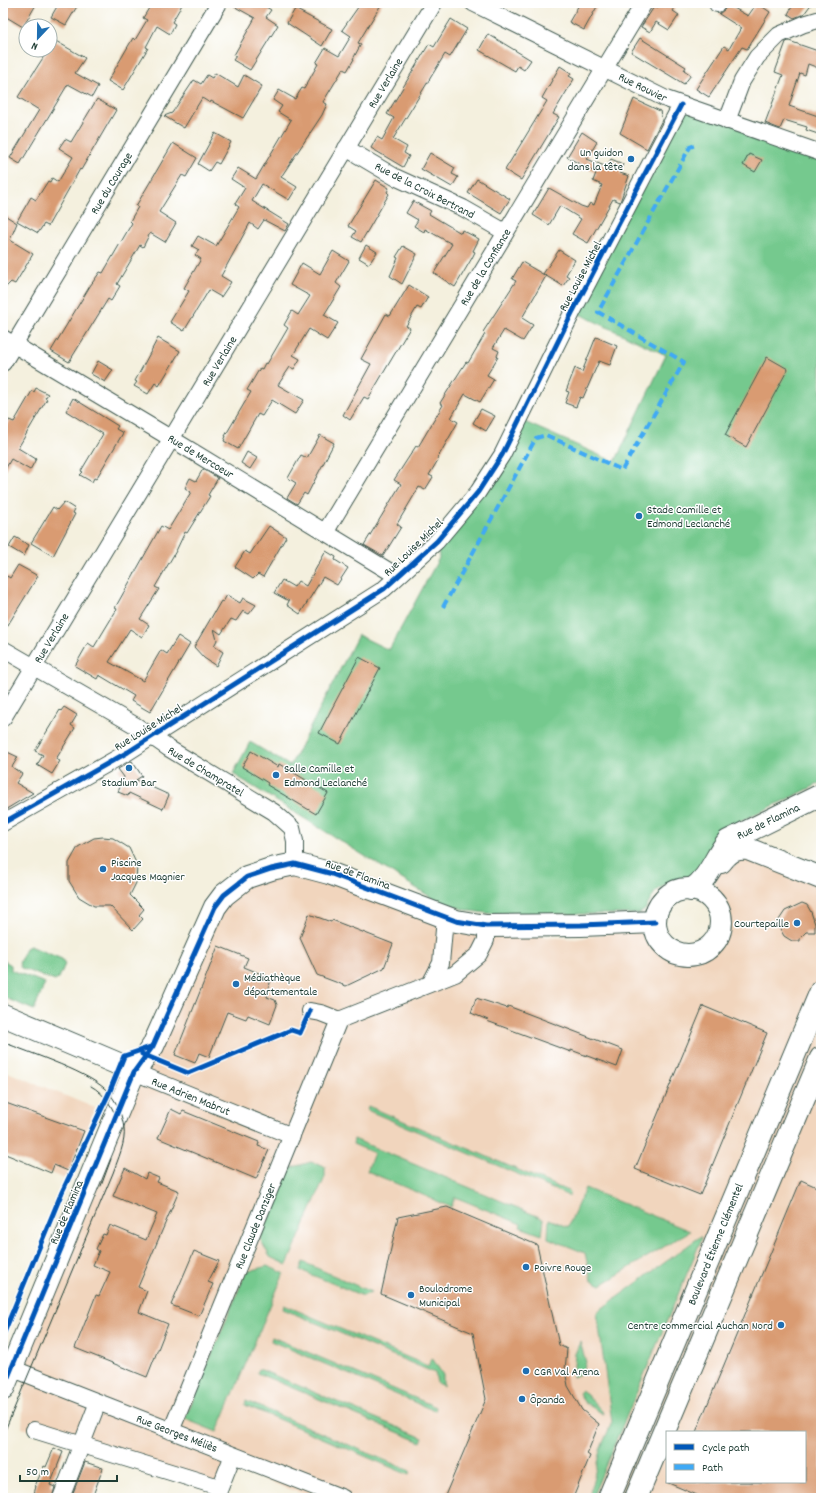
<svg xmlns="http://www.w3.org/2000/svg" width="824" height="1501" font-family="Dekko,sans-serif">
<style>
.built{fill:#f1d5bd;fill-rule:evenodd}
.green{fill:#74c98e;stroke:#4a8361}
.building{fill:#d99b72}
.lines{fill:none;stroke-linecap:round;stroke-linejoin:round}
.street-casing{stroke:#3f584e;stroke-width:18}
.secondary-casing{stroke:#3f584e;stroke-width:24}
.primary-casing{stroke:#3f584e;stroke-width:24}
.street{stroke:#fff;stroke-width:16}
.secondary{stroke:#fff;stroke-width:22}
.primary{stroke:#fff;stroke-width:22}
.tram{stroke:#1f3d34;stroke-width:1}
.quiet{stroke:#3fa9f5;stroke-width:4;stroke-dasharray:8 4;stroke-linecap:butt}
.cycleway-casing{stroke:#fff;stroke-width:8}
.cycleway{stroke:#0057b8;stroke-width:5}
.poi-dot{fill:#1f6fb2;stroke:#fff;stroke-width:1.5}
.labels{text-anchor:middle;stroke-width:3;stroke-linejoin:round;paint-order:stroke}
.street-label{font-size:12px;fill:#1f3d34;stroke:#fff}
.poi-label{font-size:12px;fill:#1f3d34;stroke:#fff;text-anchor:start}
</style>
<rect width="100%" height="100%" fill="#fff"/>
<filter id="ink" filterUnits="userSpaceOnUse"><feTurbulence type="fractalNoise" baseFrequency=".025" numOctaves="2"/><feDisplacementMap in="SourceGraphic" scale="8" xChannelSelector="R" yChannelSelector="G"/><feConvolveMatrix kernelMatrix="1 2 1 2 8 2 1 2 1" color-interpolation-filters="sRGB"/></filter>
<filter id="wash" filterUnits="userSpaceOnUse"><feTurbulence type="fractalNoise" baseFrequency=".012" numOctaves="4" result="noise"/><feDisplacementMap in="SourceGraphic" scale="16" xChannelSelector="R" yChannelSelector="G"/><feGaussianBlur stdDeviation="0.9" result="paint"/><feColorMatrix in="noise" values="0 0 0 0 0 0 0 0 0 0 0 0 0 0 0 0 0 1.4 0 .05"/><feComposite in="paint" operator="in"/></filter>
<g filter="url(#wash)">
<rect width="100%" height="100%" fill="#f4f0de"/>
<!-- built -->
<path class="built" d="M741,854L821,884V1498H314L238,1470L219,1485L22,1428L26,1357L142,1076L224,895L295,864L462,931L576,939L611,933L638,932L648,936L668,955L685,960L699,959L714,952L722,939L727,921L723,906L714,891L715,879L725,863ZM667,1432H805V1482H667Z
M3,1070L95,1108L65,1179L3,1153Z"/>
<!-- green -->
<path class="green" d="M681,105L821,153V783L737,823L725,832L701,869L689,879L665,885L655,892L645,910L638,914H494L470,911L437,901L233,774L250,742L290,766L358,635L389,650L439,558L437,541L520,420L615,462L666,355L573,311Z
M30,946L62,959L65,964L59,978L55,981L21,968L19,963L26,948Z
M3,960L11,965V970L45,983L34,1010L3,997Z
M368,1106L570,1192L569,1196L367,1110Z
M354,1139L544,1219L542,1235L520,1227L521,1224L455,1197L451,1207L367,1171L374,1153L353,1144Z
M311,1162L325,1167V1177L287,1265L270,1257L260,1239L290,1168Z
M585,1188L690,1231L601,1285L591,1280L585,1253L548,1238L549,1219L568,1227Z
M701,1236L702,1238L592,1498H589L600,1450L612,1422L597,1312Z
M303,1262L371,1292L363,1296L300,1270Z
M267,1266L284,1273L217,1432L185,1419L246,1272Z
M284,1305L428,1366L432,1358L443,1375V1386L437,1383L435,1373L283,1309Z
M272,1337L436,1407L435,1411L271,1341Z
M580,1342L586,1362L582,1373L573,1377L575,1354Z
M259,1369L423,1438L421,1442L257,1373Z
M582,1390L602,1411L603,1414L584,1402L579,1393Z
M246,1401L410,1471L409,1475L245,1405Z"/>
<g id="blocks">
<!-- building -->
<path class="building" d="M3,3H37L23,27L3,15Z
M59,3H79L66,25L51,17Z
M152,3H183L172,22L175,24L170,34L157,26L146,47L148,48L123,90L108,81L133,38L135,40L147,20L143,18Z
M228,3H260L271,10L266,17L278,25L250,70L233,60L236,56L234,55L255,18Z
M361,3H382L358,43L361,44L353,59H354L347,71L343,69L323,102L327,104L322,115L281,177L297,187L289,200L262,184L252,201L289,224L285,231L264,220L258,229L250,223L221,276L231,282L221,297L209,290L184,331L170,322L189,291L184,288L201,259L195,255L199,250L192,246L198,236L216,246L239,207L235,204L245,188L231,179L238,168L256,179L291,120L278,112L282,106L273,100L279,90L295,99L302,88L304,89L318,64L316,63L325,48L339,56L351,36L342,30Z
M580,3H599L584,30L569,22Z
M660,3H678L673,11L679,15L669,30L656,22L650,32L641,27L654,7L657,8Z
M757,3L770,12L747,49L742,47L709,97L696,89L724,46L729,49L741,28L719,14L725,9L727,4L748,16Z
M794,3H812L804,14L794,18L788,14Z
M295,9L332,29L322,46L287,23Z
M451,19L467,29L450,57L445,54L393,139L407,147L404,153L409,156L403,167L371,148L377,137L382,140L394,118L387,114L429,44L434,47Z
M488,34L531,60L524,70L518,66L515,71L479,50Z
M640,38L686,67L684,70L691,75L684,84L631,52Z
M54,40L85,58L75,73L98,86L92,97L68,84L20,164L10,158L39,110L18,97L48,50H50Z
M789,41L821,52V69L808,64L805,75L800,73L789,106L821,117V135L806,130L807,127L784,120L780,129L765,123L783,75L775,72L786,42Z
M560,66L571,73L569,76L574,79L553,114L559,117L521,180L505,170L547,101L542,98Z
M215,73L238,87L244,75L262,86L243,118L211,101L210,103L202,98L184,128L164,116L172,113L194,80L201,84L207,75L212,78Z
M97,99L116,110L81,170L80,169L48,226L44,224L38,233L17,221L31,197L36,200L48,181L50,182L52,178L58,182L73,157L59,148L65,139L71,142Z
M634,99L660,111L662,120L647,149L620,133Z
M582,132L597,142L587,159L607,167L611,159L623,164L620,173L629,176L620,202L613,199L588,243L572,234L581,219L560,206L549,225L533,215L549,188L581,206L587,208L590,203L594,205L602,185L593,181L596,173L567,157Z
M215,133L231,142L219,164L215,162L209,171L198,164Z
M173,143L197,158L186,177L182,175L159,212L176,223L165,242L150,233L143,247L140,245L117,284L120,286L111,301L108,299L69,362L51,351L90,286L100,272L103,273L132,223L130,221L138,207L136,206Z
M430,153L455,168L452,174L458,177L452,187L421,169Z
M749,154L762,160L755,172L743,165Z
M477,179L510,199L501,213L468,193Z
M376,180L389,188L387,192L389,194L361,242L352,237L356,231L348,226Z
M413,201L431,211L429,214L461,233L462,230L479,239L473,251L475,252L472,258L455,287L434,273L452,244L425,229L424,232L414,226L418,220L406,213Z
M3,214L17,223L10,240L33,254L15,284L11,282L3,290Z
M366,245L377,252L369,264L359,258Z
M403,246L417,254L402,284L390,276L398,258L396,257Z
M559,250L575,260L566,275L569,277L563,286L543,274Z
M333,251L349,261L336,283L341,287L324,315L338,323L327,340L309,329L293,355L300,359L294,369L290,367L278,385L304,400L295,414L272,400L262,416L258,414L238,449L224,441L226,436H225L251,392L247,390L260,368L262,369L265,363L267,364L288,328L284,325L292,311L298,315L310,296L290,285L302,263L320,274Z
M522,262L546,276L522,318L533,325L523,341L504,330L493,348L499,351L497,356L498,357L487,375L494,379L480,402L465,394L451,418L458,422L437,459L438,460L429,475L433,477L425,490L419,487L397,524L401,527L383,556L364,545L401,484L394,480L416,446L418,447L443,405L440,403L466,362L468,363L485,334L483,332L516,281L512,279Z
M409,285L428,297L421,309L417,307L406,326L410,328L368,399L364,397L350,420L343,415L371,364L361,359L386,314L390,316Z
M596,337L617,346L610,365L599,361L583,398L580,397L576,407L565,403L569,392L566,391L575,368L582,372Z
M158,338L180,351L159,386L155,383L148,394L134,386L137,382L135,381Z
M767,357L788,369L746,447L725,435Z
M98,361L113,370L105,382L91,374Z
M36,388L48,394L45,398L47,399L18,448L36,459L30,470L11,459L3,473V431L9,420L14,422L32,391L34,392Z
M73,398L118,426L116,429L123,433L96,479L94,478L92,482L80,475L83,472L81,471L103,434L66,411Z
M481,409L495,416L486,431L473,423Z
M320,435L334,443L307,495L304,493L297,504L287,498L296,483L288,478L301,455L307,458Z
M247,452L257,458L250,469L241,463Z
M203,469L218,478L208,495L210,496L187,533L185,532L176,551L155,587L159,589L140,619L149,625L142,637L130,629L109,662L143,681L161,650L167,654L178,636L190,644L150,712L131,701L134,696L99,675L97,679L75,666L88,643L94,647L117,609L115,608L161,526L168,530L191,492L185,488L190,478L196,481Z
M64,502L75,509L73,513L75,514L53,556L31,543L53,507L57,510Z
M269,526L286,537L263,577L258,574L253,579L235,567L245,551L250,554Z
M15,537L29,545L24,556L9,547Z
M326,551L336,557L335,560L348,568L337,585L323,577L300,614L287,605L289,601L274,593L282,580L294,587L298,581L306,586Z
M18,565L38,576L3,633V583L7,576L10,578Z
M227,595L240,603L243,598L256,605L249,614L243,611L236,621L231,619L221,634L214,629L217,640L214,646L223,652L216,666L204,658L194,647L221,601L223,602Z
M359,657L380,668L340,744L319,733Z
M64,707L77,715L71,725L75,728L56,759L60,761L52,774L37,765L43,755L35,751L60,710L61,711Z
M3,750L18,757L12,767L22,774L16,783L33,793L3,811Z
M251,751L278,767L279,764L328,793L316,814L267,785L268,783L242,767Z
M132,761L142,776L136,780L169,795L163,809L129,793L128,796L118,792L124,777L118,769Z
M103,837L113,838L129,848L137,865L136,883L130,895L144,909L139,915L143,919L133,930L110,906H94L79,897L69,881V863L78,847L94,838Z
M802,903L807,905L811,912L815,924V932H806L800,938V941H792L784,936L777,923L785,911Z
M309,914L331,922L332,920L393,944L384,968L346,986L317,975L300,938Z
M218,946L248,958L244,967L271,978L267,997L275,1000L277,1005L270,1024L248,1015L246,1019L227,1012L209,1057L199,1053L195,1063L175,1055Z
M476,998L507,1008L508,1006L623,1050L617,1067L571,1050V1052L487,1021L488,1020L471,1013Z
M703,1006L767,1033L700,1195L635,1169Z
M3,1102L84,1131L68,1171L54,1165L51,1173L3,1153Z
M171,1109L181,1114L183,1111L259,1142L258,1146L269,1150L256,1179L158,1138Z
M125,1168L145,1179L147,1173L159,1178L157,1182L179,1191L138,1287L147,1291L139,1312L168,1324L147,1377L75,1348L96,1295L99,1296L110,1272L93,1265L99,1251L96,1249L103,1234L106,1235L110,1225L146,1240L157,1214L113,1196Z
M801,1180L821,1189V1498H704L666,1482H805V1432H696Z
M447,1207L537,1245L559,1345L567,1349L565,1370L568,1386L582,1410L599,1424L587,1454L590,1456L573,1498H444L486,1399L473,1333L381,1294L398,1217Z
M194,1251L219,1261L208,1282L213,1284L199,1316L171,1305Z
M54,1448L63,1452L50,1485L55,1487L52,1498H33L36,1486H35L44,1466L46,1467Z
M85,1462L103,1468L92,1498H71Z"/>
</g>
</g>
<g filter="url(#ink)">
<use href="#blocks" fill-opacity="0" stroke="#3f584e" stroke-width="1"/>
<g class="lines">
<!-- street casing -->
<g class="street-casing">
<path id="street" d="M473,3L666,99L821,153
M717,4L718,3
M727,121L742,81L757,57L779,35L804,24L821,19
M346,148L395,177L463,208L505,232
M3,338L172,439L397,576
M3,363L219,3
M326,531L644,3
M3,649L138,727L168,748L274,812L292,828L295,841V864
M3,718L434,3
M3,823L128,752L384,589L437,541L478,492L502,455L573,311L681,105
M431,982L441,963L445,918
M310,1011L321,1013L339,1020L455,974L479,954L486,940V926
M134,1072L292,1136
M3,1361L11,1368L343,1498
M34,1430L219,1487
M171,1431L339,1020
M61,1498L98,1402
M216,1498L233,1455"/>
</g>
<!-- secondary casing -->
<g class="secondary-casing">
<path id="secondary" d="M721,862C730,851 735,848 748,849L821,878
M655 922a33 33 0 1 1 66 0a33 33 0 1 1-66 0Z
M691,890C710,878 714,858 728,841L821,795
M3,1015L121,1065L134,1072
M3,1389L134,1072L153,1046L215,907L224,895L247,877L271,869L295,864L329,873L456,921L486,926L581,925L655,922"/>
</g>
<!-- primary casing -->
<g class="primary-casing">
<path id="primary" d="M609,1498L821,991
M636,1498L821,1058"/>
</g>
<!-- street -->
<use href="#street" class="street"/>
<!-- secondary -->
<use href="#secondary" class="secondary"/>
<!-- primary -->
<use href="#primary" class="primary"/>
<!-- tram -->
<path class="tram" d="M3,1042C29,1053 94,1073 110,1094C118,1104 122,1116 124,1128C126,1142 118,1159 113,1173L3,1435
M91,1086C104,1093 115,1109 117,1122
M101,1186L111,1159"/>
<!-- quiet -->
<path class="quiet" d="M443,607L536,438L546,435L622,470L684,362L598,312L690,147L696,145"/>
<!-- cycleway casing -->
<g class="cycleway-casing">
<path id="cycleway" d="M3,823L128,752L384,589L437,541L478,492L502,455L573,311L681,105
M142,1054L188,1073L291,1030L300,1033L310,1011
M3,1335L62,1192L109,1093L124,1056L153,1046
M3,1389L134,1072L153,1046L215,907L224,895L247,877L271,869L295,864L329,873L456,921L486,926L581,925L655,922"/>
</g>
<!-- cycleway -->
<use href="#cycleway" class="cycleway"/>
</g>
</g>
<!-- markers -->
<g class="poi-dot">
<circle cx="631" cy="159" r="4"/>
<circle cx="639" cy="516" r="4"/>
<circle cx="129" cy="768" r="4"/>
<circle cx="276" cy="775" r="4"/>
<circle cx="103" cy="869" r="4"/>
<circle cx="797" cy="923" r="4"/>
<circle cx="236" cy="984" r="4"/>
<circle cx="526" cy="1267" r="4"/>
<circle cx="411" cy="1295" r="4"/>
<circle cx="781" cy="1325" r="4"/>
<circle cx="526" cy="1371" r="4"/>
<circle cx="522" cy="1399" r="4"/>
</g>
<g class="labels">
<!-- street labels -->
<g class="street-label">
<text transform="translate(385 83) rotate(-59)" y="4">Rue Verlaine</text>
<text transform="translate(643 87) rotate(26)" y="4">Rue Rouvier</text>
<text transform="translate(111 183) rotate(-59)" y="4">Rue du Courage</text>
<text transform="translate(425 190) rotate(27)" y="4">Rue de la Croix Bertrand</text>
<text transform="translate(485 267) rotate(-59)" y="4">Rue de la Confiance</text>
<text transform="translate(580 276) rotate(-62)" y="4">Rue Louise Michel</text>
<text transform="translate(219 361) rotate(-59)" y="4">Rue Verlaine</text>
<text transform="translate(201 456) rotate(31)" y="4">Rue de Mercoeur</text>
<text transform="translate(413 547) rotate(-44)" y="4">Rue Louise Michel</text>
<text transform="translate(51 638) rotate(-59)" y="4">Rue Verlaine</text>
<text transform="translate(148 727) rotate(-32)" y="4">Rue Louise Michel</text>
<text transform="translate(206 771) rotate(31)" y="4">Rue de Champratel</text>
<text transform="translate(768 821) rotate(-26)" y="4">Rue de Flamina</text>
<text transform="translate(358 874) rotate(20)" y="4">Rue de Flamina</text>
<text transform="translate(191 1096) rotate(22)" y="4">Rue Adrien Mabrut</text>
<text transform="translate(66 1212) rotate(-67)" y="4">Rue de Flamina</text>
<text transform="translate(255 1226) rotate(-68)" y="4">Rue Claude Danziger</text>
<text transform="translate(715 1244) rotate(-68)" y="4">Boulevard Étienne Clémentel</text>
<text transform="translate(177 1433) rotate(21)" y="4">Rue Georges Méliès</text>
</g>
<!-- poi labels -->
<g class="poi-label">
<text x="623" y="156" text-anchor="end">Un guidon<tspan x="623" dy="14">dans la tête</tspan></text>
<text x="647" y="513">Stade Camille et<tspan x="647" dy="14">Edmond Leclanché</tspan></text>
<text x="284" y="772">Salle Camille et<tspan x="284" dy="14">Edmond Leclanché</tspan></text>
<text x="129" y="786" text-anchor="middle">Stadium Bar</text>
<text x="111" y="866">Piscine<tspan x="111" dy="14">Jacques Magnier</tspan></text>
<text x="789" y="927" text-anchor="end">Courtepaille</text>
<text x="244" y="981">Médiathèque<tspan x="244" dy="14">départementale</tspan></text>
<text x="534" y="1271">Poivre Rouge</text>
<text x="419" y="1292">Boulodrome<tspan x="419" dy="14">Municipal</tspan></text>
<text x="773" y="1329" text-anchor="end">Centre commercial Auchan Nord</text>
<text x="534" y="1375">CGR Val Arena</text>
<text x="530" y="1403">Ôpanda</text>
</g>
</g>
<!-- margin -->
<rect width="824" height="1501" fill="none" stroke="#fff" stroke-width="16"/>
<!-- legend -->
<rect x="666" y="1431" width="140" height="52" fill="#ffffff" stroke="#a5b1ae"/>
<rect x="674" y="1444" width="20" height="6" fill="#0057b8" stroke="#a5b1ae"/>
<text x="702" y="1451" font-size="12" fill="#1f3d34">Cycle path</text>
<rect x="674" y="1464" width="20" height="6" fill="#3fa9f5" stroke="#a5b1ae"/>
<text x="702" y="1471" font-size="12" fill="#1f3d34">Path</text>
<!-- north arrow -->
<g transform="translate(38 38) rotate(202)"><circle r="19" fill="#ffffff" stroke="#a5b1ae"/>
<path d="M0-3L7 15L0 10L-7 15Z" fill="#1f6fb2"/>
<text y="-6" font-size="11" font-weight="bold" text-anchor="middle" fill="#1f3d34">N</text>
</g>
<!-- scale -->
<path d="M20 1475v6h97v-6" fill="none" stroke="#1f3d34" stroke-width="2"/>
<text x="26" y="1475" font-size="12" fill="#1f3d34" stroke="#ffffff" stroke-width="3" paint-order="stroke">50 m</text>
</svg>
